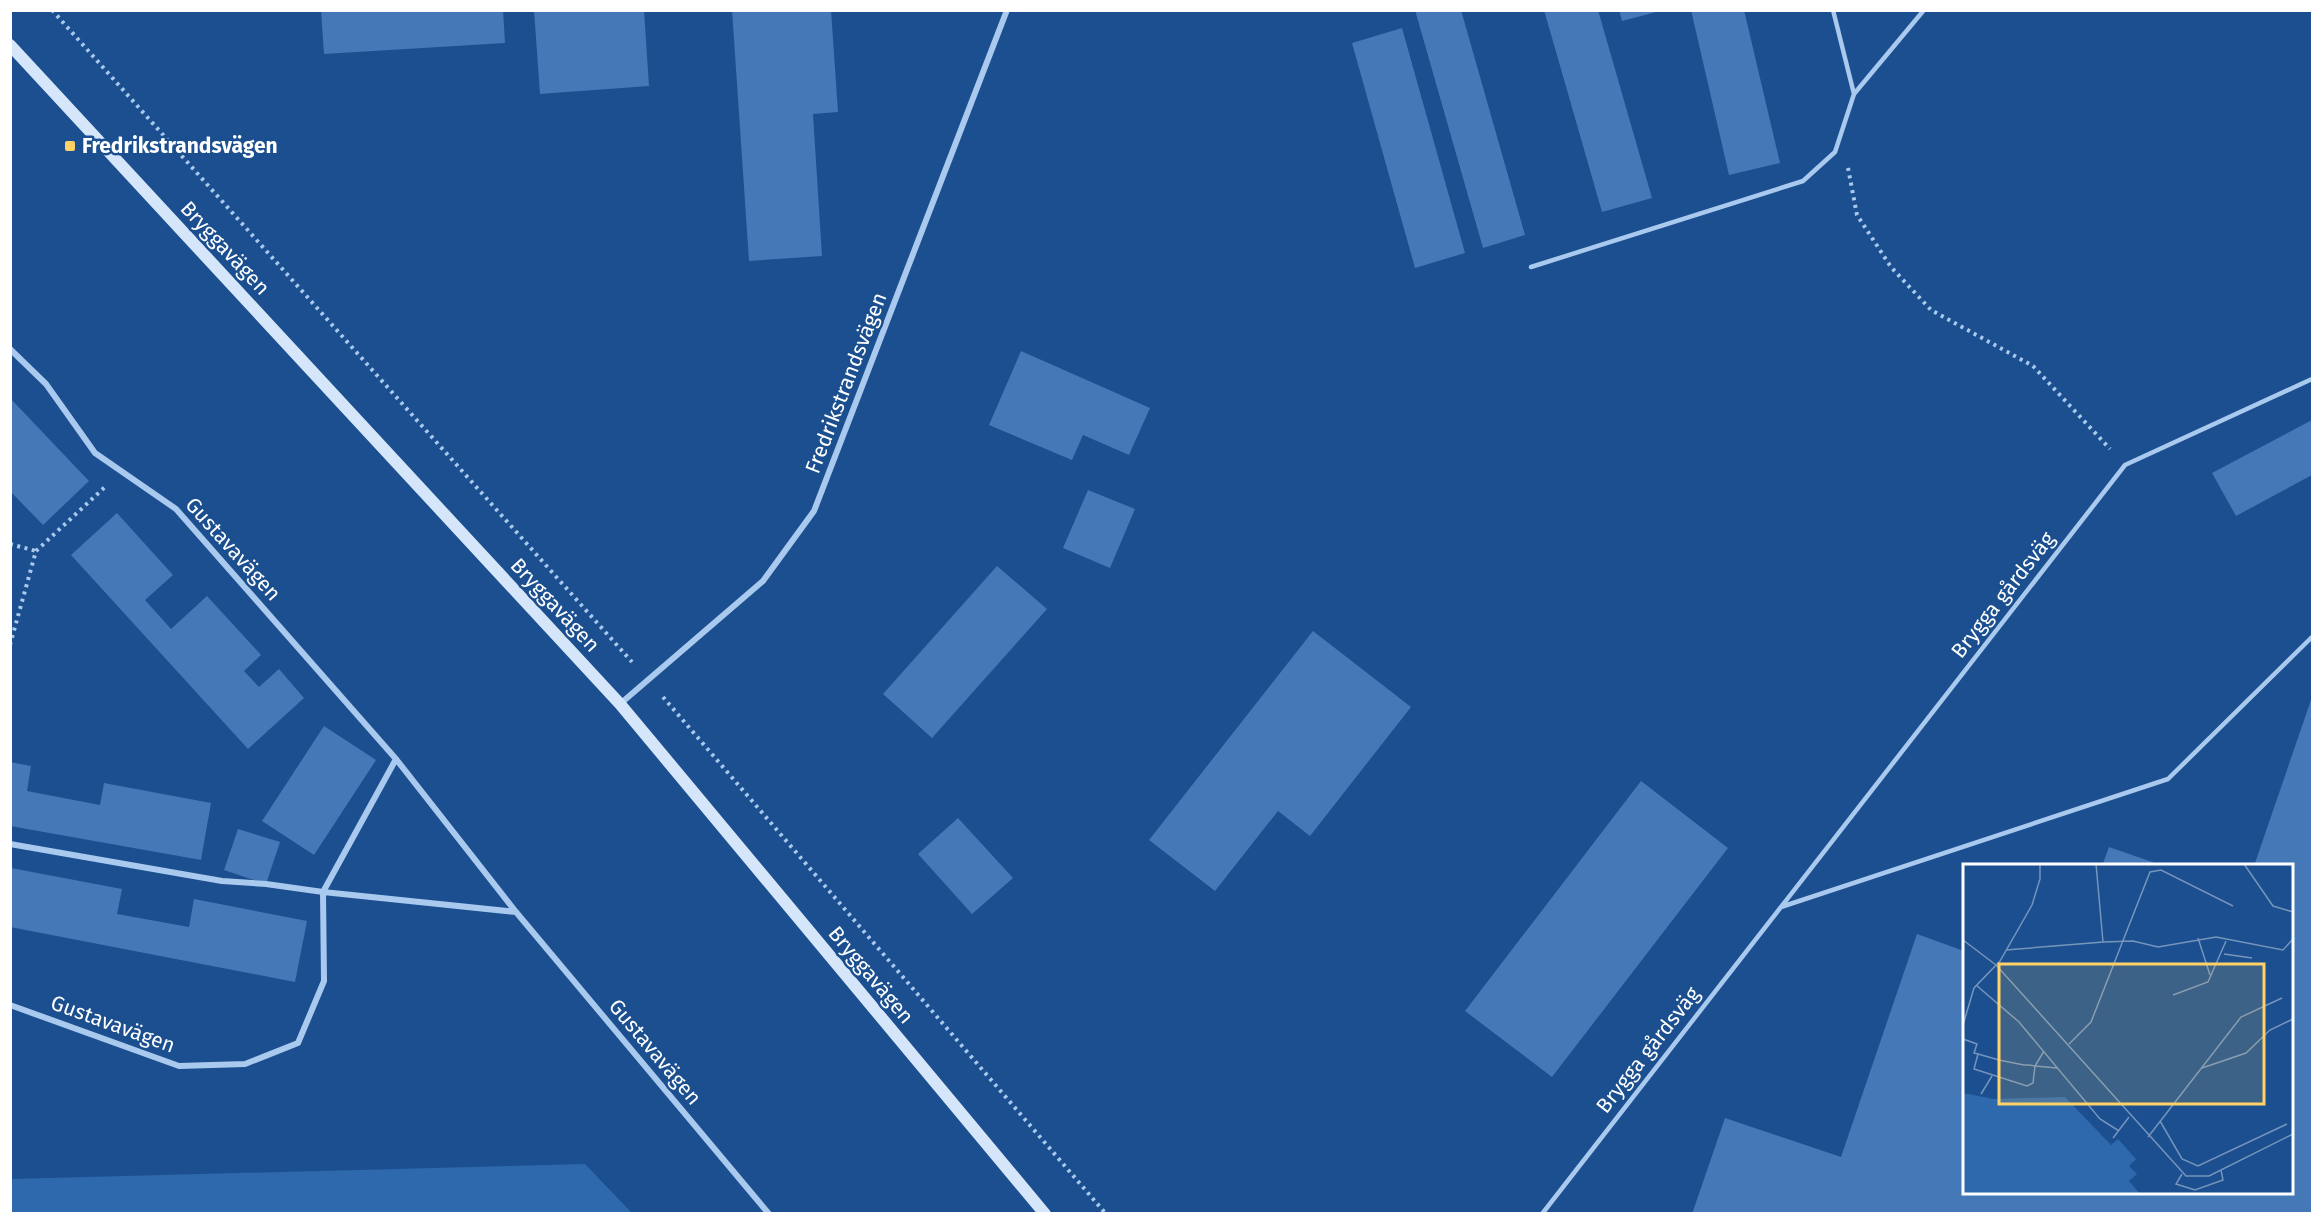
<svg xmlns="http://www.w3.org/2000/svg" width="2323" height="1224" font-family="'Fira Sans',sans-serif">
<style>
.green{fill:#2e69ad}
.building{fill:#4478b7}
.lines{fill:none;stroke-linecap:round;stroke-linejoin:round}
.path{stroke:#a9c9ee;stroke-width:4;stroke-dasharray:3 4.5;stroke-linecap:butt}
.service{stroke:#a9c9ee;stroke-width:4.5}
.minor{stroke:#a9c9ee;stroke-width:6}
.secondary{stroke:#d6e6fa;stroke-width:12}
.poi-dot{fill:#ffd166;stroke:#1b4f8f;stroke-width:2}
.labels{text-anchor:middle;stroke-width:5;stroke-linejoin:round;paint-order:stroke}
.poi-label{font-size:21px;font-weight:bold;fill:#fff;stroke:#1b4f8f;text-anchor:start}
.street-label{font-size:21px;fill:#fff;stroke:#1b4f8f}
.inset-road{fill:none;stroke:#7695bc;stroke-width:1.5}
.view{fill:#ffd166;fill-opacity:0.15;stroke:#ffd166;stroke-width:3}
.inset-edge{fill:none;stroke:#fff;stroke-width:3}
</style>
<rect width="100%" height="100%" fill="#1b4f8f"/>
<!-- green -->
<path class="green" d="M585,1164L632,1213H11V1179Z"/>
<!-- building -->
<path class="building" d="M321,10H503L505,43L324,54Z
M534,10H644L649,86L540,94Z
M732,10H831L838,112L813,114L822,256L749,261Z
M1415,10H1461L1525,235L1483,248Z
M1544,10H1598L1652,198L1602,212Z
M1619,10H1660V11L1622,21Z
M1691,10H1744L1780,163L1729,175Z
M1402,28L1465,253L1415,268L1352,43Z
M1021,351L1150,408L1129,455L1083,435L1072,460L989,425Z
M10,398L89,481L43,525L10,491Z
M2312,420V475L2236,516L2212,473Z
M1088,490L1135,509L1110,568L1063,548Z
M117,513L173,575L145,600L171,629L207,596L261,655L244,671L259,687L279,669L304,698L248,749L71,555Z
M997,566L1047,609L932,738L883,694Z
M1313,631L1411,707L1310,836L1278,811L1215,891L1149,840Z
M2312,697V1214H1692L1725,1118L1841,1157L1917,934L1964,951V1192H2292V866H2254Z
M324,726L376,760L314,855L262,821Z
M10,762L31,766L27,791L100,805L104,783L211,803L201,860L10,826Z
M1641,781L1728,848L1552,1077L1465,1011Z
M958,818L1013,878L972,914L918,854Z
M238,829L280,842L266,884L224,870Z
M2109,847L2161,865V866H2102Z
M11,868L122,889L117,914L189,927L194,899L307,921L295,982L10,927Z"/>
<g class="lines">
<!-- path -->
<path class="path" d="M52,10L632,662
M1848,168L1857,215L1891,267L1931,310L2033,366L2110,449
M10,544L36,551
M10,645L36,551L105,487
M663,697L1106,1214"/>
<!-- service -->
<path class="service" d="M1833,10L1854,94
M1531,267L1803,181L1835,152L1854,94L1924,10
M1781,907L2168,779L2312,637
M1542,1214L2125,465L2312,379"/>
<!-- minor -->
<path class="minor" d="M10,349L46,384L95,453L176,509L396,759L516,912L769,1214
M620,704L763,581L814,511L1007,10
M10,844L222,881L266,884L323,892L516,912
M10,1005L179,1066L245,1064L298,1043L324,981L323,892L396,759"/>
<!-- secondary -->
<path class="secondary" d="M10,45L620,704L1045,1214"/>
</g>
<!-- markers -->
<rect class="poi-dot" x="64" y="140" width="12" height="12" rx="3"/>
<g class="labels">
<!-- poi labels -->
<g class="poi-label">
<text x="82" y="153">Fredrikstrandsvägen</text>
</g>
<!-- street labels -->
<g class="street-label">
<text transform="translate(225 248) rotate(47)" y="7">Bryggavägen</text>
<text transform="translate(846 383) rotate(-69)" y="7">Fredrikstrandsvägen</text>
<text transform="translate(233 549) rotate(48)" y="7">Gustavavägen</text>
<text transform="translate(2003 595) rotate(-52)" y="7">Brygga gårdsväg</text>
<text transform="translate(555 605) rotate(47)" y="7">Bryggavägen</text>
<text transform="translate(871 975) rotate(50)" y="7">Bryggavägen</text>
<text transform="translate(113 1024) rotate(20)" y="7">Gustavavägen</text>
<text transform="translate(1648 1050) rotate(-52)" y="7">Brygga gårdsväg</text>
<text transform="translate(655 1052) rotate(50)" y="7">Gustavavägen</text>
</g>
</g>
<!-- overview -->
<g transform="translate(1963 864)">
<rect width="330" height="330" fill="#1b4f8f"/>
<path d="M0,229L31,235L102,233L148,281L155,275L173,295L166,302L174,310L166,317L177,330H0Z" fill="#2e69ad"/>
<path class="inset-road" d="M281,0L310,42L330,48M235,74L247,111M0,76L33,101L223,312H246L330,270M140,78L170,77L195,83L253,73L320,86L330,75M43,86L140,78L133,0M261,90L289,94M13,121L56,158L137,255L156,267M210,131L245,118L263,77M0,161L11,124L37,97L69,41L77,15V0M0,175L14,180L11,189L15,190M106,180L128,158L187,8L198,6L270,42M81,187L72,202L70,219L64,222L11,205L15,190L36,196L61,201H66L72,202L94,204M239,204L283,189L307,166L330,155M18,230L29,212M197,257L219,295L235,302L324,260M185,273L278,153L319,134M150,274L166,253M219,310L213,320L232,326L260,316L258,306"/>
<path class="view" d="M36,100H301V240H36Z"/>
<rect width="330" height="330" class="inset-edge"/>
</g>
<!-- border -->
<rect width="2323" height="1224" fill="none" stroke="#ffffff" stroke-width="24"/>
</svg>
